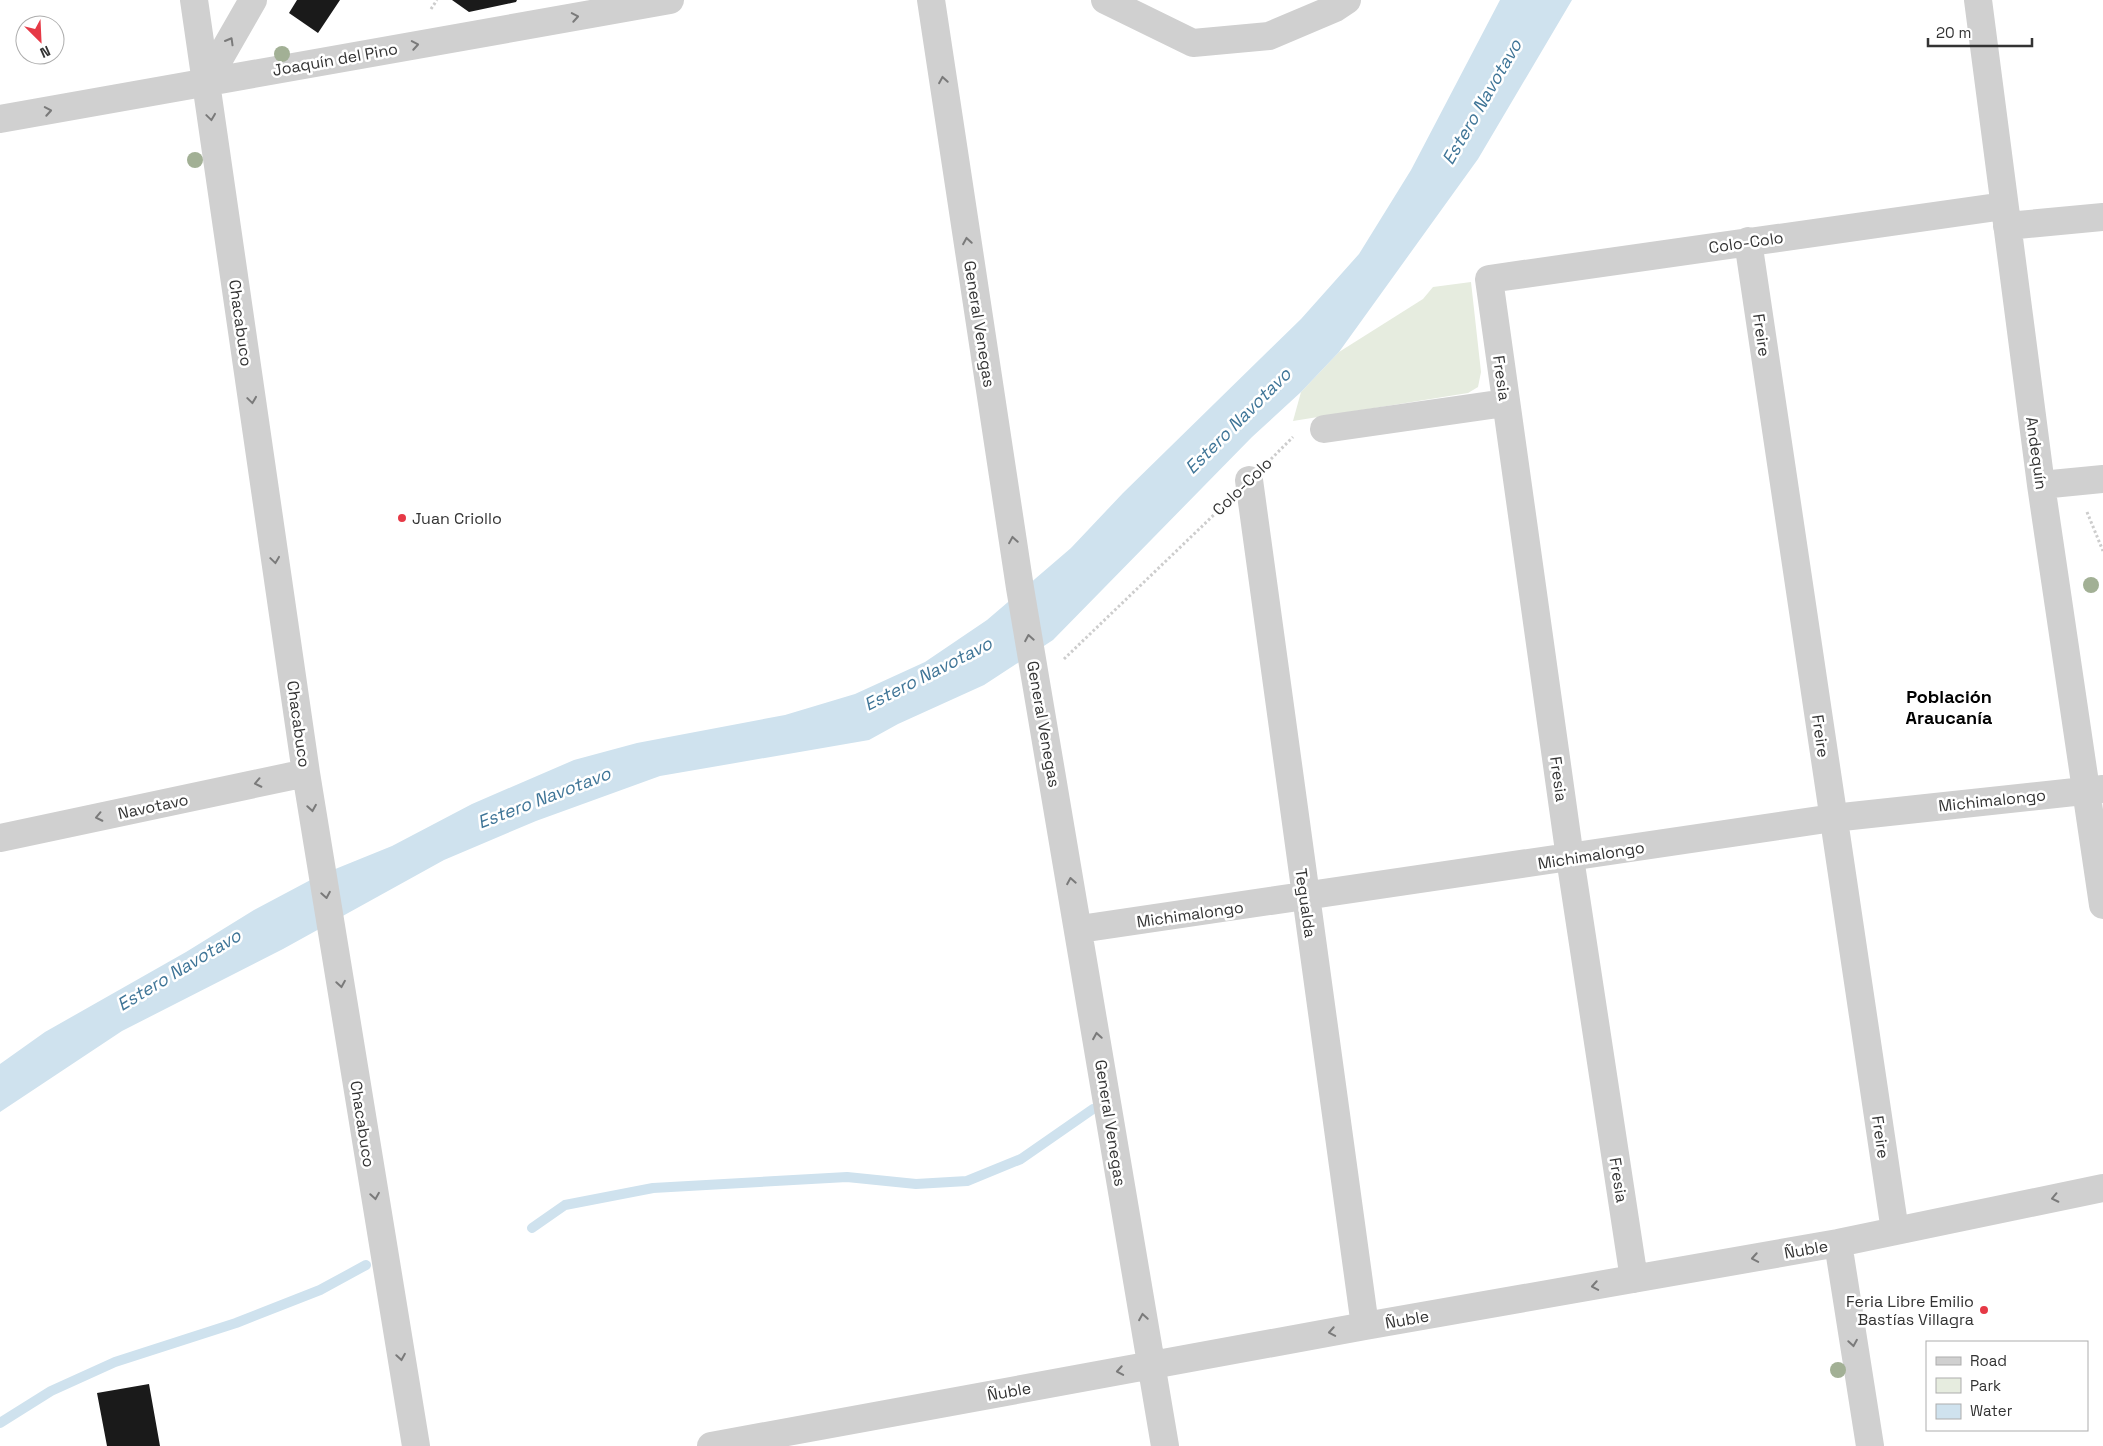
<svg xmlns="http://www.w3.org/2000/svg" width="2103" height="1446" font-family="'Space Grotesk',sans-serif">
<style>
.green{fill:#e6ecdf}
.water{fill:#cfe2ee}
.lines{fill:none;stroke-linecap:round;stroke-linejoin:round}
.stream{stroke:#cfe2ee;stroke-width:10}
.building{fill:#1a1a1a}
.path{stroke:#cdcdcd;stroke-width:3;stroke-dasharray:2.5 2.5;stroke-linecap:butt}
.minor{stroke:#d0d0d0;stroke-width:28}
.tree{fill:#a2b095}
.oneway{stroke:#7a7a7a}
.poi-dot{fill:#e63946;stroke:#fff;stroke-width:2}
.labels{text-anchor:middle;stroke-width:5;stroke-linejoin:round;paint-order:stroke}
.street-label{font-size:16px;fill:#333;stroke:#fff}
.poi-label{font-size:16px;fill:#333;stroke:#fff;text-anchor:start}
.water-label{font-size:18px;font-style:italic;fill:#3f7597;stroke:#fff}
.neighbourhood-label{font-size:18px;font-weight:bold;fill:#000;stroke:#fff}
</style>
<rect width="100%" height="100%" fill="#fff"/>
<!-- green -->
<path class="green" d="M1471,282L1481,372L1478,387L1468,393L1293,421L1301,392L1339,352L1423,299L1433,287Z"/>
<!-- water -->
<path class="water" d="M1500,0H1572L1478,159L1339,352L1301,392L1252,437L1053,640L984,685L898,724L869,740L660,776L536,821L444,860L283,949L122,1031L0,1112V1064L45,1032L186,952L254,910L318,876L392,846L472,804L574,760L637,743L785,715L855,694L925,662L987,620L1071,548L1123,493L1301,319L1359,254L1411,170Z"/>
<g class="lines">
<!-- stream -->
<path class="stream" d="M532,1228L565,1205L653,1188L847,1177L916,1184L967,1181L1021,1159L1093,1109
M0,1423L51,1391L115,1362L236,1323L320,1290L366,1265"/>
</g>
<!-- building -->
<path class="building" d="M297,0H340L318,33L289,13Z
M452,0H517L516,2L469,12Z
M149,1384L160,1446H107L97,1393Z"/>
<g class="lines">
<!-- path -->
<path class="path" d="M431,9L437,0
M1271,459L1293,437
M2087,512L2103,551
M1064,659L1220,509"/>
<!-- minor -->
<path class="minor" d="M194,0L306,773L416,1446
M931,0L1020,588L1165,1446
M1105,0L1193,43L1269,36L1335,8L1347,0
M1978,0L2041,485L2103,905
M206,82L253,0
M0,119L670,0
M2007,226L2103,217
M1748,241L1895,1231
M1324,429L1505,403
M1249,480L1365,1326
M2041,485L2103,479
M0,838L306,773
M1080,929L1833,818L2103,789
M1838,1243L1870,1446
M1634,1279L1570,858L1489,279L2004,206
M711,1446L1365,1326L1838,1243L2103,1188"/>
</g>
<!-- trees -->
<g class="tree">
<circle cx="282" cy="54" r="8"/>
<circle cx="195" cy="160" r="8"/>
<circle cx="2091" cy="585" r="8"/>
<circle cx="1838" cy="1370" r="8"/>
</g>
<!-- one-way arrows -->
<defs><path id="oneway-chevron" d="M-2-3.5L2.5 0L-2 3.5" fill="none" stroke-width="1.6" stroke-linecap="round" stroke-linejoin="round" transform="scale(1.25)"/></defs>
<g class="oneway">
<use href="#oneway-chevron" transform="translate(575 17) rotate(-10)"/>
<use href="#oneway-chevron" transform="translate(230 41) rotate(-60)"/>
<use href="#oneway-chevron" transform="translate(415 45) rotate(-10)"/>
<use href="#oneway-chevron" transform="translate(943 80) rotate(-99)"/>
<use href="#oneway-chevron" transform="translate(48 111) rotate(-10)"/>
<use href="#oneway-chevron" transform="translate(211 117) rotate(82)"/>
<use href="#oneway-chevron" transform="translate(967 241) rotate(-99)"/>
<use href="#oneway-chevron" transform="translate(252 400) rotate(82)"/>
<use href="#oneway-chevron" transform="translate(1013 540) rotate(-99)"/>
<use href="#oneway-chevron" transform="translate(275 560) rotate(82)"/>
<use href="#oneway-chevron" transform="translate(1029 638) rotate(-100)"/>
<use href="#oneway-chevron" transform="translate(258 783) rotate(168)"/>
<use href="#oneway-chevron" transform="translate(312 808) rotate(81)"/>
<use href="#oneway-chevron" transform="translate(99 817) rotate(168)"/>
<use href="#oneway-chevron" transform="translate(1071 881) rotate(-100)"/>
<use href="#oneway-chevron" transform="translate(326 895) rotate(80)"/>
<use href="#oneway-chevron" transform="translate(341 984) rotate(81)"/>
<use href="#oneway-chevron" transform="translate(1097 1036) rotate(-99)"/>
<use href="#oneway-chevron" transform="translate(375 1196) rotate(81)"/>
<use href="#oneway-chevron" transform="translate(2055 1198) rotate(168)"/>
<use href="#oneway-chevron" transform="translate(1755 1258) rotate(170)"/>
<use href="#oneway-chevron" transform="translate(1595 1286) rotate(170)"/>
<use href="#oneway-chevron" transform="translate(1143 1317) rotate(-99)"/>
<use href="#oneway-chevron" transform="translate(1332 1332) rotate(170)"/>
<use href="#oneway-chevron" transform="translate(1853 1343) rotate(81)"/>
<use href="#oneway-chevron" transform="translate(401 1357) rotate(81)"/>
<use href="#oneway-chevron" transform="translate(1120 1371) rotate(170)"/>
</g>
<!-- markers -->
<g class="poi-dot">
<circle cx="402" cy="518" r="5"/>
<circle cx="1984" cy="1310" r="5"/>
</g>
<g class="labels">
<!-- street labels -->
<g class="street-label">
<text transform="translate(335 59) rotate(-10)" y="6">Joaquín del Pino</text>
<text transform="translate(1746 242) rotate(-8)" y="6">Colo-Colo</text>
<text transform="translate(241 323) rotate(82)" y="6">Chacabuco</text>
<text transform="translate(980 324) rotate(81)" y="6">General Venegas</text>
<text transform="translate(1762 335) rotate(82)" y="6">Freire</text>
<text transform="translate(1502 378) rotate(82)" y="6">Fresia</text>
<text transform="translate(2037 453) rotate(82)" y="6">Andequín</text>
<text transform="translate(1242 486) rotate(-44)" y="6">Colo-Colo</text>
<text transform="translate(299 724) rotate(82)" y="6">Chacabuco</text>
<text transform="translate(1044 724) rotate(80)" y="6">General Venegas</text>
<text transform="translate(1821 736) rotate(82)" y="6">Freire</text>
<text transform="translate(1559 779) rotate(82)" y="6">Fresia</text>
<text transform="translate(1992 800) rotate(-6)" y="6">Michimalongo</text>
<text transform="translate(153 806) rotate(-12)" y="6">Navotavo</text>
<text transform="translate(1591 855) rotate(-9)" y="6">Michimalongo</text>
<text transform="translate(1306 903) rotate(82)" y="6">Tegualda</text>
<text transform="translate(1190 914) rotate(-8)" y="6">Michimalongo</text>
<text transform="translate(1111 1123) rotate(81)" y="6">General Venegas</text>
<text transform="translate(363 1124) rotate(81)" y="6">Chacabuco</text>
<text transform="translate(1881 1137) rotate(82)" y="6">Freire</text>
<text transform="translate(1619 1180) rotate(81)" y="6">Fresia</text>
<text transform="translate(1806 1249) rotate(-10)" y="6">Ñuble</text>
<text transform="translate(1407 1319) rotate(-10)" y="6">Ñuble</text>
<text transform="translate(1009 1391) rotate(-10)" y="6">Ñuble</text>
</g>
<!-- poi labels -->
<g class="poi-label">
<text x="412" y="524">Juan Criollo</text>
<text x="1974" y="1307" text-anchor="end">Feria Libre Emilio<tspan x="1974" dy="18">Bastías Villagra</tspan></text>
</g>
<!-- water labels -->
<g class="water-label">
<text transform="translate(1482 102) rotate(-60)" y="6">Estero Navotavo</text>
<text transform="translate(1238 421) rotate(-45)" y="6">Estero Navotavo</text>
<text transform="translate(928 674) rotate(-27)" y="6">Estero Navotavo</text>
<text transform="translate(544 798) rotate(-21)" y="6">Estero Navotavo</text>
<text transform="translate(179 970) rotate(-31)" y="6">Estero Navotavo</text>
</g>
<!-- neighbourhood labels -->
<g class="neighbourhood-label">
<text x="1949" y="703">Población<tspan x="1949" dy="21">Araucanía</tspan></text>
</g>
</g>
<!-- legend -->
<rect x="1926" y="1341" width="162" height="90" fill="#ffffff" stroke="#adadad"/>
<rect x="1936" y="1357" width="25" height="8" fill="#d0d0d0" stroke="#adadad"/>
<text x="1970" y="1366" font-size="15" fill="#333333">Road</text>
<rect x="1936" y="1378" width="25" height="15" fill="#e6ecdf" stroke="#adadad"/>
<text x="1970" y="1391" font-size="15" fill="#333333">Park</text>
<rect x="1936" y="1404" width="25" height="15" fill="#cfe2ee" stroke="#adadad"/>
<text x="1970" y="1416" font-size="15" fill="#333333">Water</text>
<!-- north arrow -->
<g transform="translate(40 40) rotate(156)"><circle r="24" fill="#ffffff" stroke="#adadad"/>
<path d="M0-4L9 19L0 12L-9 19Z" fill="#e63946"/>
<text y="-8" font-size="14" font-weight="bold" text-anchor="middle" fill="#333333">N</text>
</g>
<!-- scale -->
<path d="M1928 38v8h104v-8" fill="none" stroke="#333333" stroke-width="2.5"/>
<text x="1936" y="38" font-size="15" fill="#333333" stroke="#ffffff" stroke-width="4" paint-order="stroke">20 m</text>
</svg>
